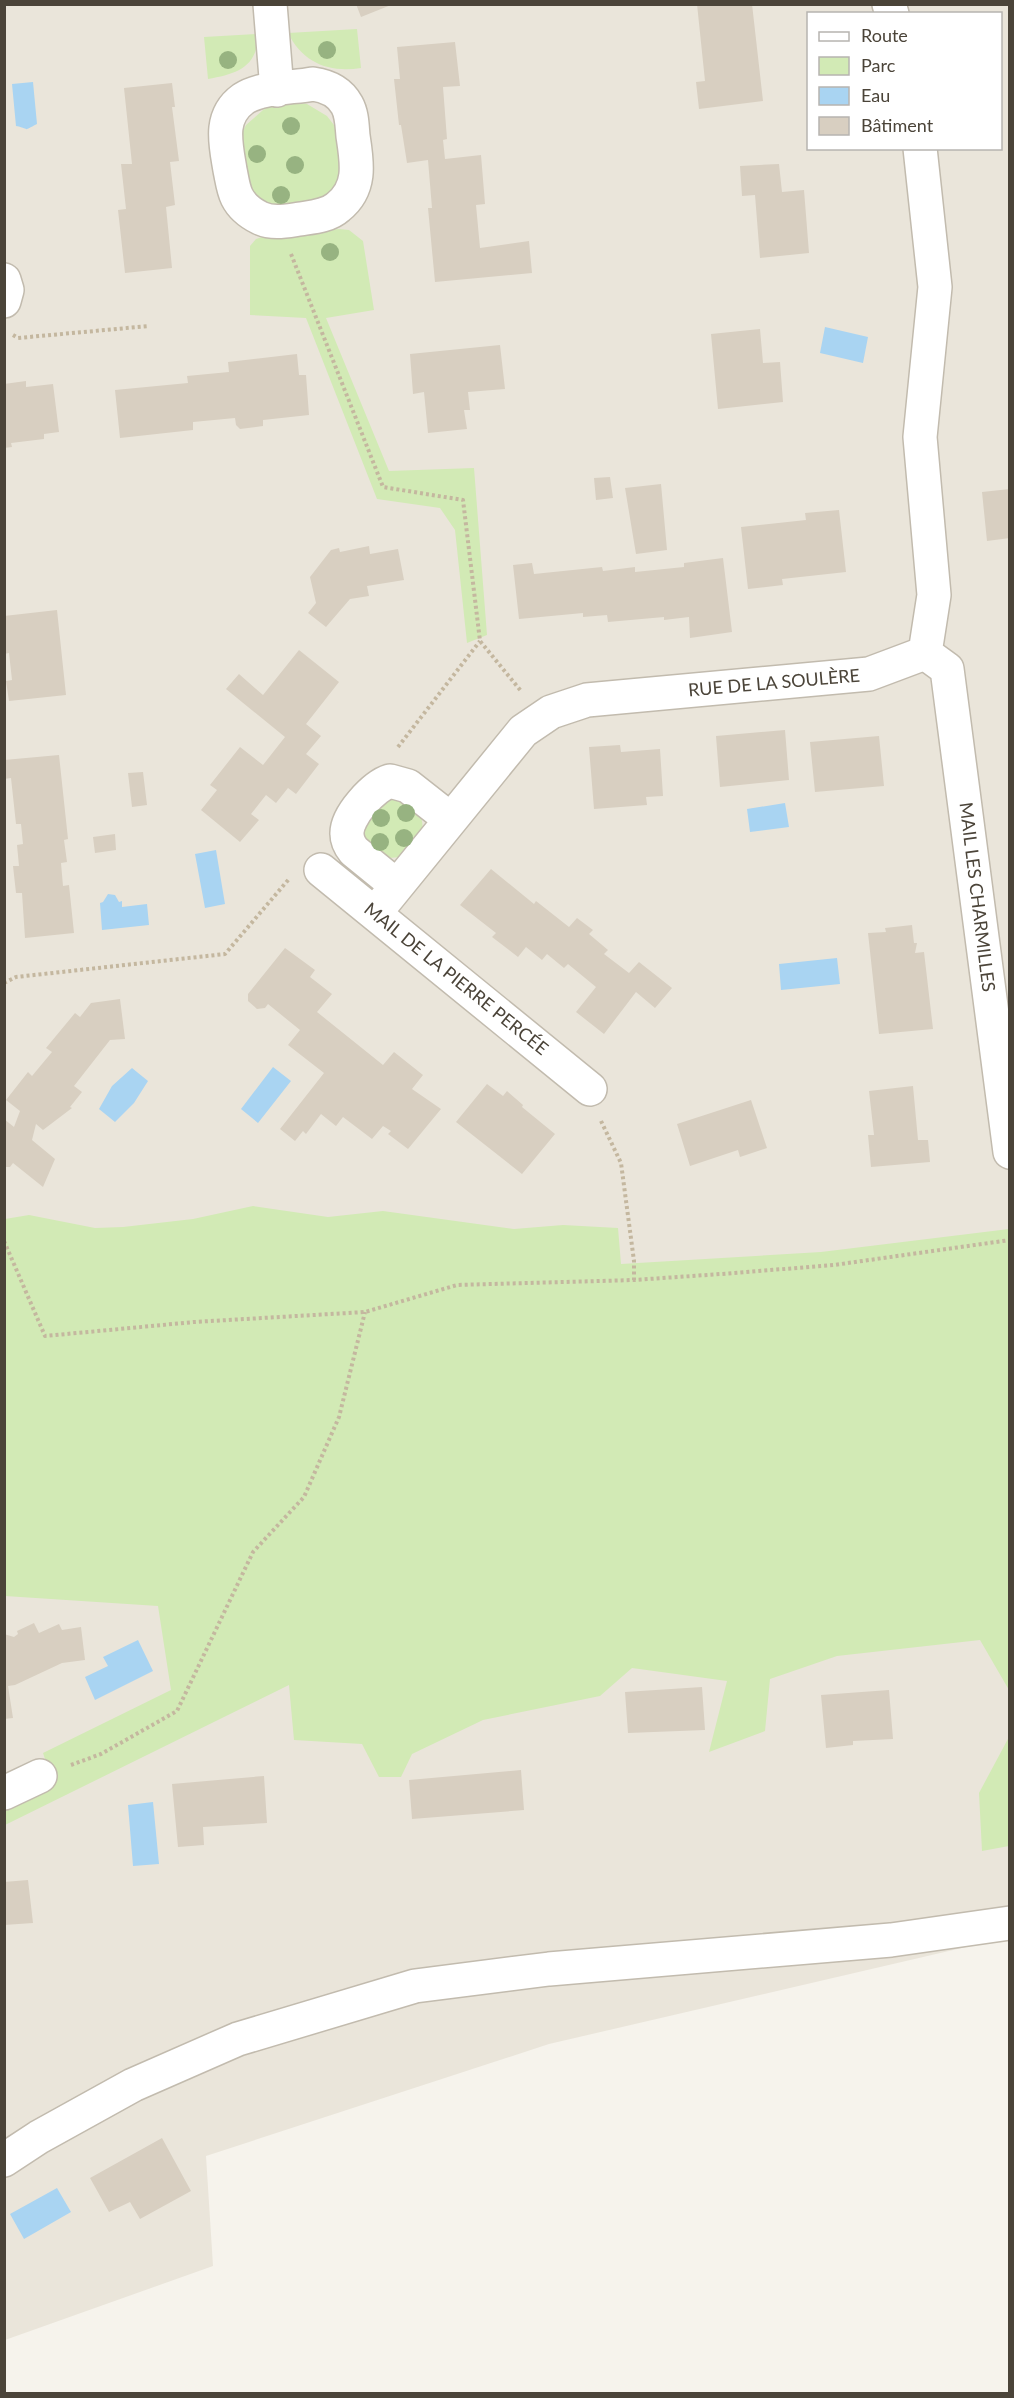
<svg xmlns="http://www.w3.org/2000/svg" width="1014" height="2398" font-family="Lato,sans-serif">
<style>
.residential{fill:#eae5da;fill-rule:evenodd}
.green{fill:#d2eab5}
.water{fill:#a9d4f2}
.building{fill:#d8cfc1}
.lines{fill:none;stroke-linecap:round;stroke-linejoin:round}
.minor-casing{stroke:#c2bbae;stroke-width:36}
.path{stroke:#c4b79f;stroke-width:4;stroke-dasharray:3 3;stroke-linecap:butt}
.minor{stroke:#fff;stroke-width:33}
.tree{fill:#97b381}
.labels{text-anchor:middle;stroke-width:4.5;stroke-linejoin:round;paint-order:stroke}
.street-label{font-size:18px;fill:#4b4439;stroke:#fff}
</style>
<rect width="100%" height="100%" fill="#f6f3ec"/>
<!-- residential -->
<path class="residential" d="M4,5H1010L1009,1937L549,2044L206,2156L213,2266L5,2340ZM808,14H1000V148H808Z"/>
<!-- green -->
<path class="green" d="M357,29L361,68C329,73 303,63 288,33Z
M258,34C258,67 237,74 208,79L204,37Z
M296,102L307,104L327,116L340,133L344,167L335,187L327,196L297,210L264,203L247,189L241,135L246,125L263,110L273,105Z
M339,229L349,230L363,241L374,310L326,318L389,471L474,468L487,635L467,643L455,530L440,508L377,499L306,318L250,315V246L256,239L265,236Z
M394,796L420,814C428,835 415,842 401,857L389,858L363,840L361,821Z
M253,1206L328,1217L383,1211L514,1229L563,1225L618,1228L621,1264L821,1252L1009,1229V1690L980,1640L837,1656L770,1679L765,1731L709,1752L727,1681L632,1668L600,1696L483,1720L412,1754L401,1777H379L362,1744L294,1740L289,1685L5,1825V1802L52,1780L43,1753L171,1690L158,1606L5,1596V1219L29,1215L95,1228L123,1227L193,1219Z
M1009,1737V1846L982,1851L979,1793Z"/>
<!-- water -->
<path class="water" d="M33,82L37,124C21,132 32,129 16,126L12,84Z
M825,327L868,337L863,363L820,353Z
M785,803L789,827L750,832L747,809Z
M216,850L225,904L205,908L195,854Z
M108,894L115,895L119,902L122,901V907L147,904L149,925L102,930L100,903L103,902Z
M837,958L840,984L781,990L779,964Z
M273,1067L291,1081L258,1123L241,1109Z
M132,1068L148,1081L134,1103L115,1122L99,1109L112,1086Z
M138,1640L153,1671L95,1700L85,1677L108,1666L103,1657Z
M153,1802L159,1864L133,1866L128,1805Z
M57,2188L71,2212L24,2239L10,2214Z"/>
<!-- building -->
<path class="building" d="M356,4H391V5L361,17Z
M697,4H752L763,101L699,109L696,82L705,81Z
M455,42L460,86L443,87L447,139L443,140L445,159L481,155L485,204L476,205L480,248L529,241L532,273L435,282L428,208H432L428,160L407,163L401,125H399L394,79H400L397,47Z
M172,83L175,107H172L179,161L170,162L175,205L166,207L172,268L125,273L118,210L126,209L121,164H132L124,88Z
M779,164L782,192L804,190L809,253L760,258L755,195L742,196L740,166Z
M760,329L763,363L780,362L783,402L718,409L711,334Z
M500,345L505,389L468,392L470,410H464L467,429L428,433L424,392L413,394L410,354Z
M297,354L299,375H306L309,415L263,420V426L240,429L236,425L235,418L193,422V430L120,438L115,390L188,383L187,376L229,372L228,362Z
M26,381V387L53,384L59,432L44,434V439L11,443L12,447L4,448V384Z
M610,477L613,498L596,500L594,478Z
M661,484L667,550L636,554L625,488Z
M1010,489V538L987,541L982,492Z
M839,510L846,572L782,579L783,585L748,589L741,527L806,520L805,513Z
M369,546L370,554L398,549L404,580L367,586L369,596L350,599L326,627L308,613L316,603L310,577L331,550L339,548L340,552Z
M723,558L732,632L690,638L689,617L664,620V617L608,622L607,615L583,617V613L519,619L513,565L532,563L534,574L602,567L603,571L635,567V572L684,567V563Z
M57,610L66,695L9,701L6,681L12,680L9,653L4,654V616Z
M299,650L339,682L306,724L321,736L306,754L319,764L296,794L288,788L276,803L266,795L251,814L259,820L240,842L201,810L217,790L210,785L240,747L263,765L285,737L226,689L239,674L263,695Z
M785,730L789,780L720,787L716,736Z
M879,736L884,786L815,792L810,742Z
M620,745L621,752L660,749L663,796L646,797L647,805L594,809L589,747Z
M59,755L68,839L64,840L67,862L61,863L63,886L69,885L74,933L25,938L22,893H16L13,866H19L17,845L23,844L21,824H16L11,778L4,779V760Z
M143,772L147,805L132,807L128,773Z
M115,834L116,850L95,853L93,837Z
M491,869L534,904L536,901L569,927L577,918L593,930L589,934L608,950L604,954L629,973L639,962L672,988L655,1008L636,992L604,1034L576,1012L596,987L568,964L564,968L547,954L542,960L526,947L518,957L492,937L496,933L460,905Z
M912,925L914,943H917L915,953L924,952L933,1029L879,1034L868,933L886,932L885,928Z
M285,948L315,970L310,977L332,994L317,1012L383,1065L394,1052L423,1075L412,1089L441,1109L408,1149L388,1134L391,1131L383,1126L372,1139L343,1117L336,1126L321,1114L306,1134L303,1131L295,1141L280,1129L324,1073L288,1045L300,1030L268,1004L265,1008L257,1009L248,1001V994Z
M120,999L125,1039L110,1040L74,1086L82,1092L70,1107L72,1108L43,1130L36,1124L32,1140L55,1159L43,1187L13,1163L10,1167H4V1119L14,1127L20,1111L6,1100L28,1072L32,1076L52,1052L46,1048L75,1013L80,1017L91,1003Z
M487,1084L503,1096L507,1091L523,1105L522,1107L555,1134L522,1174L456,1122Z
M913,1086L918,1140H928L930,1162L871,1167L868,1135H874L869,1091Z
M751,1100L767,1148L740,1157L738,1150L690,1166L677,1124Z
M34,1623L39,1633L59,1624L62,1630L81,1627L85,1660L62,1663L15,1685L8,1686L13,1718L4,1719V1634L14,1637L18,1634L17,1631Z
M702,1687L705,1730L628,1733L625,1692Z
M889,1690L893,1739L853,1741V1745L826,1748L821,1695Z
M521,1770L524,1810L412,1819L409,1780Z
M264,1776L267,1823L203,1827L204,1845L178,1847L172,1784Z
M28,1880L33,1923L4,1925V1882Z
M162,2138L191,2191L140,2219L130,2202L109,2212L90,2178Z"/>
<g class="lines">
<!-- minor casing -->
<g class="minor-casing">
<path id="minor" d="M270,4L277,90
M889,4L892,14
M313,84C327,86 340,92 347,105C352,114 352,125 353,136C357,162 362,188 338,207C328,216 313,217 300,219C286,221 273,224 260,218C250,213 242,207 237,197C233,189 232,179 230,170C226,145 218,117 243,99C261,87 292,88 313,84Z
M4,280L7,290L4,301
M925,653L947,669L1010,1152
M321,870L590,1089
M397,886L354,851C350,846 347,841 347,834C346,816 374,786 390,781L408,786L450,819
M375,913L523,731L551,712L587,700L869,674L925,653L934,595L920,437L935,287L920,148
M4,1793L40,1776
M4,2160L39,2137L133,2085L238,2039L415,1986L549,1969L891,1940L1010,1923"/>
</g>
<!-- path -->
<path class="path" d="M291,254L383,487L463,500L480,641L521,691
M13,335L18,338L149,326
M398,747L480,641
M4,983L16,977L225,954L289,879
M601,1121L621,1163L634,1261V1280
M4,1241L45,1336L194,1322L365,1312L457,1285L634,1280L721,1274L834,1265L1010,1240
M71,1765L101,1754L177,1711L253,1552L304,1497L339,1417L365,1312
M713,2394H733"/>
<!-- minor -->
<use href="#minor" class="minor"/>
</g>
<!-- trees -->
<g class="tree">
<circle cx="327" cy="50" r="9"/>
<circle cx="228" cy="60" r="9"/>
<circle cx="291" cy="126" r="9"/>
<circle cx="257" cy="154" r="9"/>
<circle cx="295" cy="165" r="9"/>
<circle cx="281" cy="195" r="9"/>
<circle cx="330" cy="252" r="9"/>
<circle cx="406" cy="813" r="9"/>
<circle cx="381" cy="818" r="9"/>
<circle cx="404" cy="838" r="9"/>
<circle cx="380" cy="842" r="9"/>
</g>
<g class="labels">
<!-- street labels -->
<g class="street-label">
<text transform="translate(774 683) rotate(-5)" y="6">RUE DE LA SOULÈRE</text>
<text transform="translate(977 897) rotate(83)" y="6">MAIL LES CHARMILLES</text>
<text transform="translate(456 979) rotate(39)" y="6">MAIL DE LA PIERRE PERCÉE</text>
</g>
</g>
<!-- border -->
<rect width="1014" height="2398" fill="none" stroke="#4b4439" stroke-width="12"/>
<!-- legend -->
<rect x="807" y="12" width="195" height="138" fill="#ffffff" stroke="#b7b4b0" stroke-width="1.5"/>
<rect x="819" y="32" width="30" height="9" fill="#ffffff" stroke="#b7b4b0" stroke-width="1.5"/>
<text x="861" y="42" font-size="18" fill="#4b4439">Route</text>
<rect x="819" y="57" width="30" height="18" fill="#d2eab5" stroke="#b7b4b0" stroke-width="1.5"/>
<text x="861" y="72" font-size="18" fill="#4b4439">Parc</text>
<rect x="819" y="87" width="30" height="18" fill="#a9d4f2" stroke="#b7b4b0" stroke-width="1.5"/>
<text x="861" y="102" font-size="18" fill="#4b4439">Eau</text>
<rect x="819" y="117" width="30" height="18" fill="#d8cfc1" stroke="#b7b4b0" stroke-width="1.5"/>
<text x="861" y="132" font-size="18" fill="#4b4439">Bâtiment</text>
</svg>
